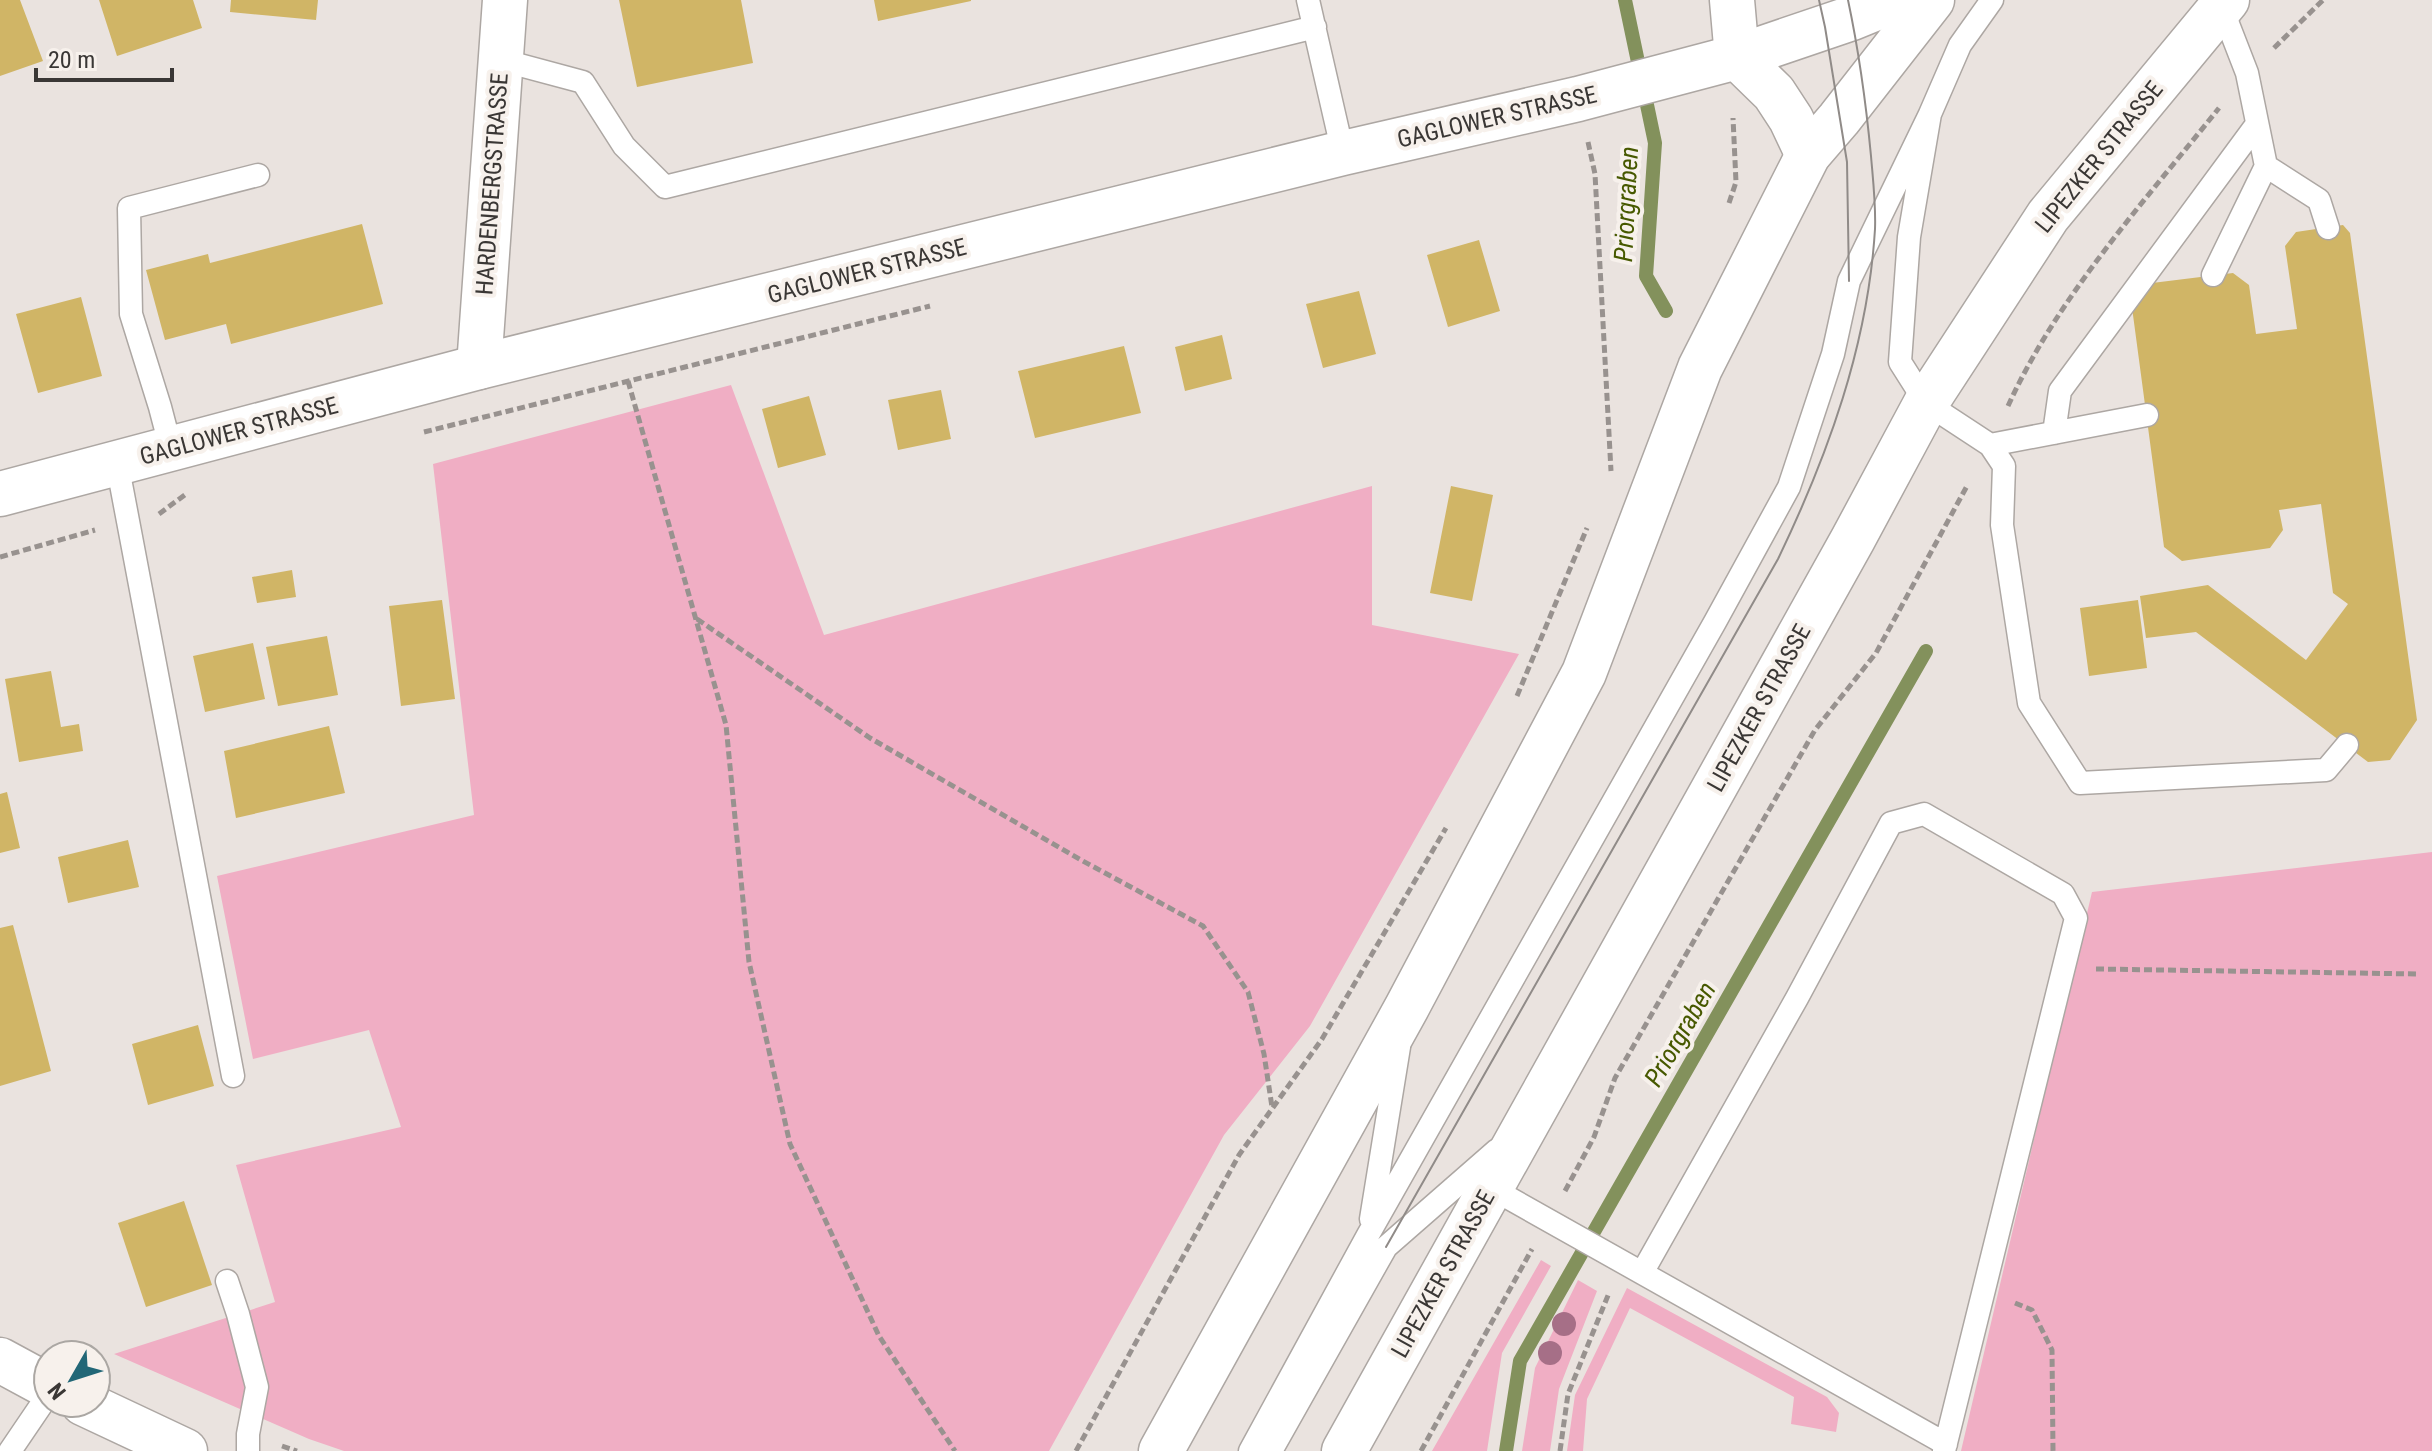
<svg xmlns="http://www.w3.org/2000/svg" width="2432" height="1451" font-family="'Roboto Condensed',sans-serif">
<style>
.green{fill:#f0aec4}
.lines{fill:none;stroke-linecap:round;stroke-linejoin:round}
.stream{stroke:#83915c;stroke-width:14}
.building{fill:#d0b566}
.service-casing{stroke:#ada7a3;stroke-width:25}
.minor-casing{stroke:#ada7a3;stroke-width:47}
.tertiary-casing{stroke:#ada7a3;stroke-width:47}
.secondary-casing{stroke:#ada7a3;stroke-width:47}
.primary-casing{stroke:#ada7a3;stroke-width:47}
.path{stroke:#98928f;stroke-width:5;stroke-dasharray:8 4;stroke-linecap:butt}
.service{stroke:#fff;stroke-width:22}
.minor{stroke:#fff;stroke-width:44}
.tertiary{stroke:#fff;stroke-width:44}
.secondary{stroke:#fff;stroke-width:44}
.primary{stroke:#fff;stroke-width:44}
.tram{stroke:#908b88;stroke-width:2}
.tree{fill:#a66f87}
.labels{text-anchor:middle;stroke-width:8;stroke-linejoin:round;paint-order:stroke}
.street-label{font-size:24px;fill:#3a3735;stroke:#f7f1ec}
.water-label{font-size:26px;font-style:italic;fill:#475900;stroke:#f7f1ec}
</style>
<rect width="100%" height="100%" fill="#eae3df"/>
<!-- green -->
<path class="green" d="M731,385L824,635L1372,486V625L1519,654L1310,1026L1224,1135L1049,1451H344L309,1439L114,1354L275,1302L236,1165L401,1127L369,1030L253,1059L217,876L474,815L433,464Z
M2432,852V1451H1961L2092,892Z
M1541,1260L1551,1266L1502,1353L1487,1451H1432Z
M1578,1280L1597,1291L1559,1389L1550,1451H1522L1535,1368Z
M1627,1288L1827,1397L1839,1413L1836,1432L1791,1424L1794,1397L1630,1308L1587,1399L1583,1451H1567L1575,1395Z"/>
<g class="lines">
<!-- stream -->
<path class="stream" d="M1625,0L1655,143L1646,276L1666,311
M1506,1451L1520,1361L1926,651"/>
</g>
<!-- building -->
<path class="building" d="M0,0H20L43,61L0,76Z
M99,0H193L202,28L117,56Z
M231,0H318L316,20L230,12Z
M619,0H741L753,63L637,87Z
M874,0H971V1L878,21Z
M362,224L383,304L231,344L226,324L165,340L146,270L208,254L210,263Z
M2343,225L2350,233L2417,720L2390,760L2368,762L2196,632L2146,638L2140,596L2208,585L2306,660L2348,604L2333,593L2321,504L2279,510L2283,530L2270,548L2182,561L2164,547L2131,300L2144,284L2233,273L2249,285L2256,334L2297,329L2285,246L2296,232Z
M1479,240L1500,311L1448,327L1427,255Z
M1359,291L1376,354L1323,368L1306,304Z
M81,297L102,376L38,393L16,314Z
M1222,335L1232,379L1185,391L1175,347Z
M1124,346L1141,413L1035,438L1018,371Z
M941,390L951,439L898,450L888,400Z
M809,396L826,455L778,468L762,409Z
M1451,486L1493,495L1472,601L1430,593Z
M292,570L296,597L257,603L252,577Z
M442,600L455,699L401,706L389,606Z
M2138,600L2147,668L2089,676L2080,608Z
M327,636L338,695L278,706L266,647Z
M253,643L265,699L205,712L193,656Z
M51,671L61,727L79,724L83,751L19,762L5,679Z
M329,726L345,793L236,818L224,751Z
M7,792L20,848L0,853V794Z
M128,840L139,887L68,903L58,857Z
M13,925L51,1071L0,1086V928Z
M198,1025L214,1086L148,1105L132,1044Z
M184,1201L212,1285L146,1307L118,1223Z"/>
<g class="lines">
<!-- service casing -->
<g class="service-casing">
<path id="service" d="M1308,0L1343,153
M1992,0L1960,45L1930,114L1909,237L1900,362L1926,403L1990,445L2004,466L2002,525L2029,703L2080,783L2326,770L2347,745
M501,60L583,82L624,146L665,187L1315,27
M2266,166L2319,200L2328,228
M2213,275L2266,166L2247,73L2221,6
M2054,433L2060,391L2257,124
M1990,445L2147,415
M171,449L160,407L131,314L129,208L258,175
M117,463L233,1076
M1491,1188L1946,1444
M1371,1219L1399,1047
M1642,1273L1797,998L1891,823L1924,814L2063,894L2076,918L1944,1451
M227,1281L238,1314L257,1387L248,1434V1451
M10,1451L48,1395
M1250,1451L1368,1235L1715,622L1789,487L1833,354L1849,281L1930,114
M1271,1451L1386,1247L1497,1150"/>
</g>
<!-- minor casing -->
<g class="minor-casing">
<path id="minor" d="M1732,0L1737,57
M479,367L505,0"/>
</g>
<!-- tertiary casing -->
<g class="tertiary-casing">
<path id="tertiary" d="M1737,57L1774,93L1791,119L1808,155
M0,494L479,367L1343,153L1578,99L1737,57L1852,18L1896,0"/>
</g>
<!-- secondary casing -->
<g class="secondary-casing">
<path id="secondary" d="M1161,1451L1407,1007L1584,673L1700,368L1808,155L1839,119L1932,0
M1344,1451L1853,539L1926,403L2048,216L2227,0"/>
</g>
<!-- primary casing -->
<g class="primary-casing">
<path id="primary" d="M0,1360L48,1386
M83,1403L185,1451"/>
</g>
<!-- path -->
<path class="path" d="M2274,48L2323,0
M1588,142L1595,174L1611,471
M1729,203L1736,182L1733,118
M628,381L726,725L749,962L790,1144L879,1336L955,1451
M2008,406C2058,296 2144,202 2219,108
M424,432L930,306
M159,514L186,494
M0,557L95,530
M697,619L870,738L1081,860L1203,926L1248,992L1264,1054L1272,1107
M1517,696L1587,528
M2096,969L2419,974
M1565,1191L1594,1137L1615,1078L1815,730L1876,653L1967,486
M2015,1303L2032,1310L2052,1350L2053,1451
M282,1446L297,1451
M1076,1451L1239,1155L1322,1039L1446,828
M1421,1451L1532,1249
M1560,1451L1568,1394L1609,1293"/>
<!-- service -->
<use href="#service" class="service"/>
<!-- minor -->
<use href="#minor" class="minor"/>
<!-- tertiary -->
<use href="#tertiary" class="tertiary"/>
<!-- secondary -->
<use href="#secondary" class="secondary"/>
<!-- primary -->
<use href="#primary" class="primary"/>
<!-- tram -->
<path class="tram" d="M1819,0L1825,27L1847,162L1849,281
M1386,1247L1778,559C1828,455 1868,345 1875,229C1876,205 1873,180 1871,156C1866,103 1859,52 1848,0"/>
</g>
<!-- trees -->
<g class="tree">
<circle cx="1564" cy="1324" r="12"/>
<circle cx="1550" cy="1353" r="12"/>
</g>
<g class="labels">
<!-- street labels -->
<g class="street-label">
<text transform="translate(1497 117) rotate(-13)" y="8">GAGLOWER STRASSE</text>
<text transform="translate(2099 157) rotate(-51)" y="8">LIPEZKER STRASSE</text>
<text transform="translate(492 184) rotate(-86)" y="8">HARDENBERGSTRASSE</text>
<text transform="translate(867 271) rotate(-14)" y="8">GAGLOWER STRASSE</text>
<text transform="translate(239 431) rotate(-15)" y="8">GAGLOWER STRASSE</text>
<text transform="translate(1759 708) rotate(-61)" y="8">LIPEZKER STRASSE</text>
<text transform="translate(1443 1274) rotate(-61)" y="8">LIPEZKER STRASSE</text>
</g>
<!-- water labels -->
<g class="water-label">
<text transform="translate(1626 204) rotate(-87)" y="9">Priorgraben</text>
<text transform="translate(1680 1034) rotate(-60)" y="9">Priorgraben</text>
</g>
</g>
<!-- north arrow -->
<g transform="translate(72 1379) rotate(231)"><circle r="38" fill="#f7f1ec" stroke="#aba7a3" stroke-width="2"/>
<path d="M0-6L14 30L0 20L-14 30Z" fill="#226777"/>
<text y="-12" font-size="22" font-weight="bold" text-anchor="middle" fill="#3a3735">N</text>
</g>
<!-- scale -->
<path d="M36 68v12h136v-12" fill="none" stroke="#3a3735" stroke-width="4"/>
<text x="48" y="68" font-size="24" fill="#3a3735" stroke="#f7f1ec" stroke-width="6" paint-order="stroke">20 m</text>
</svg>
